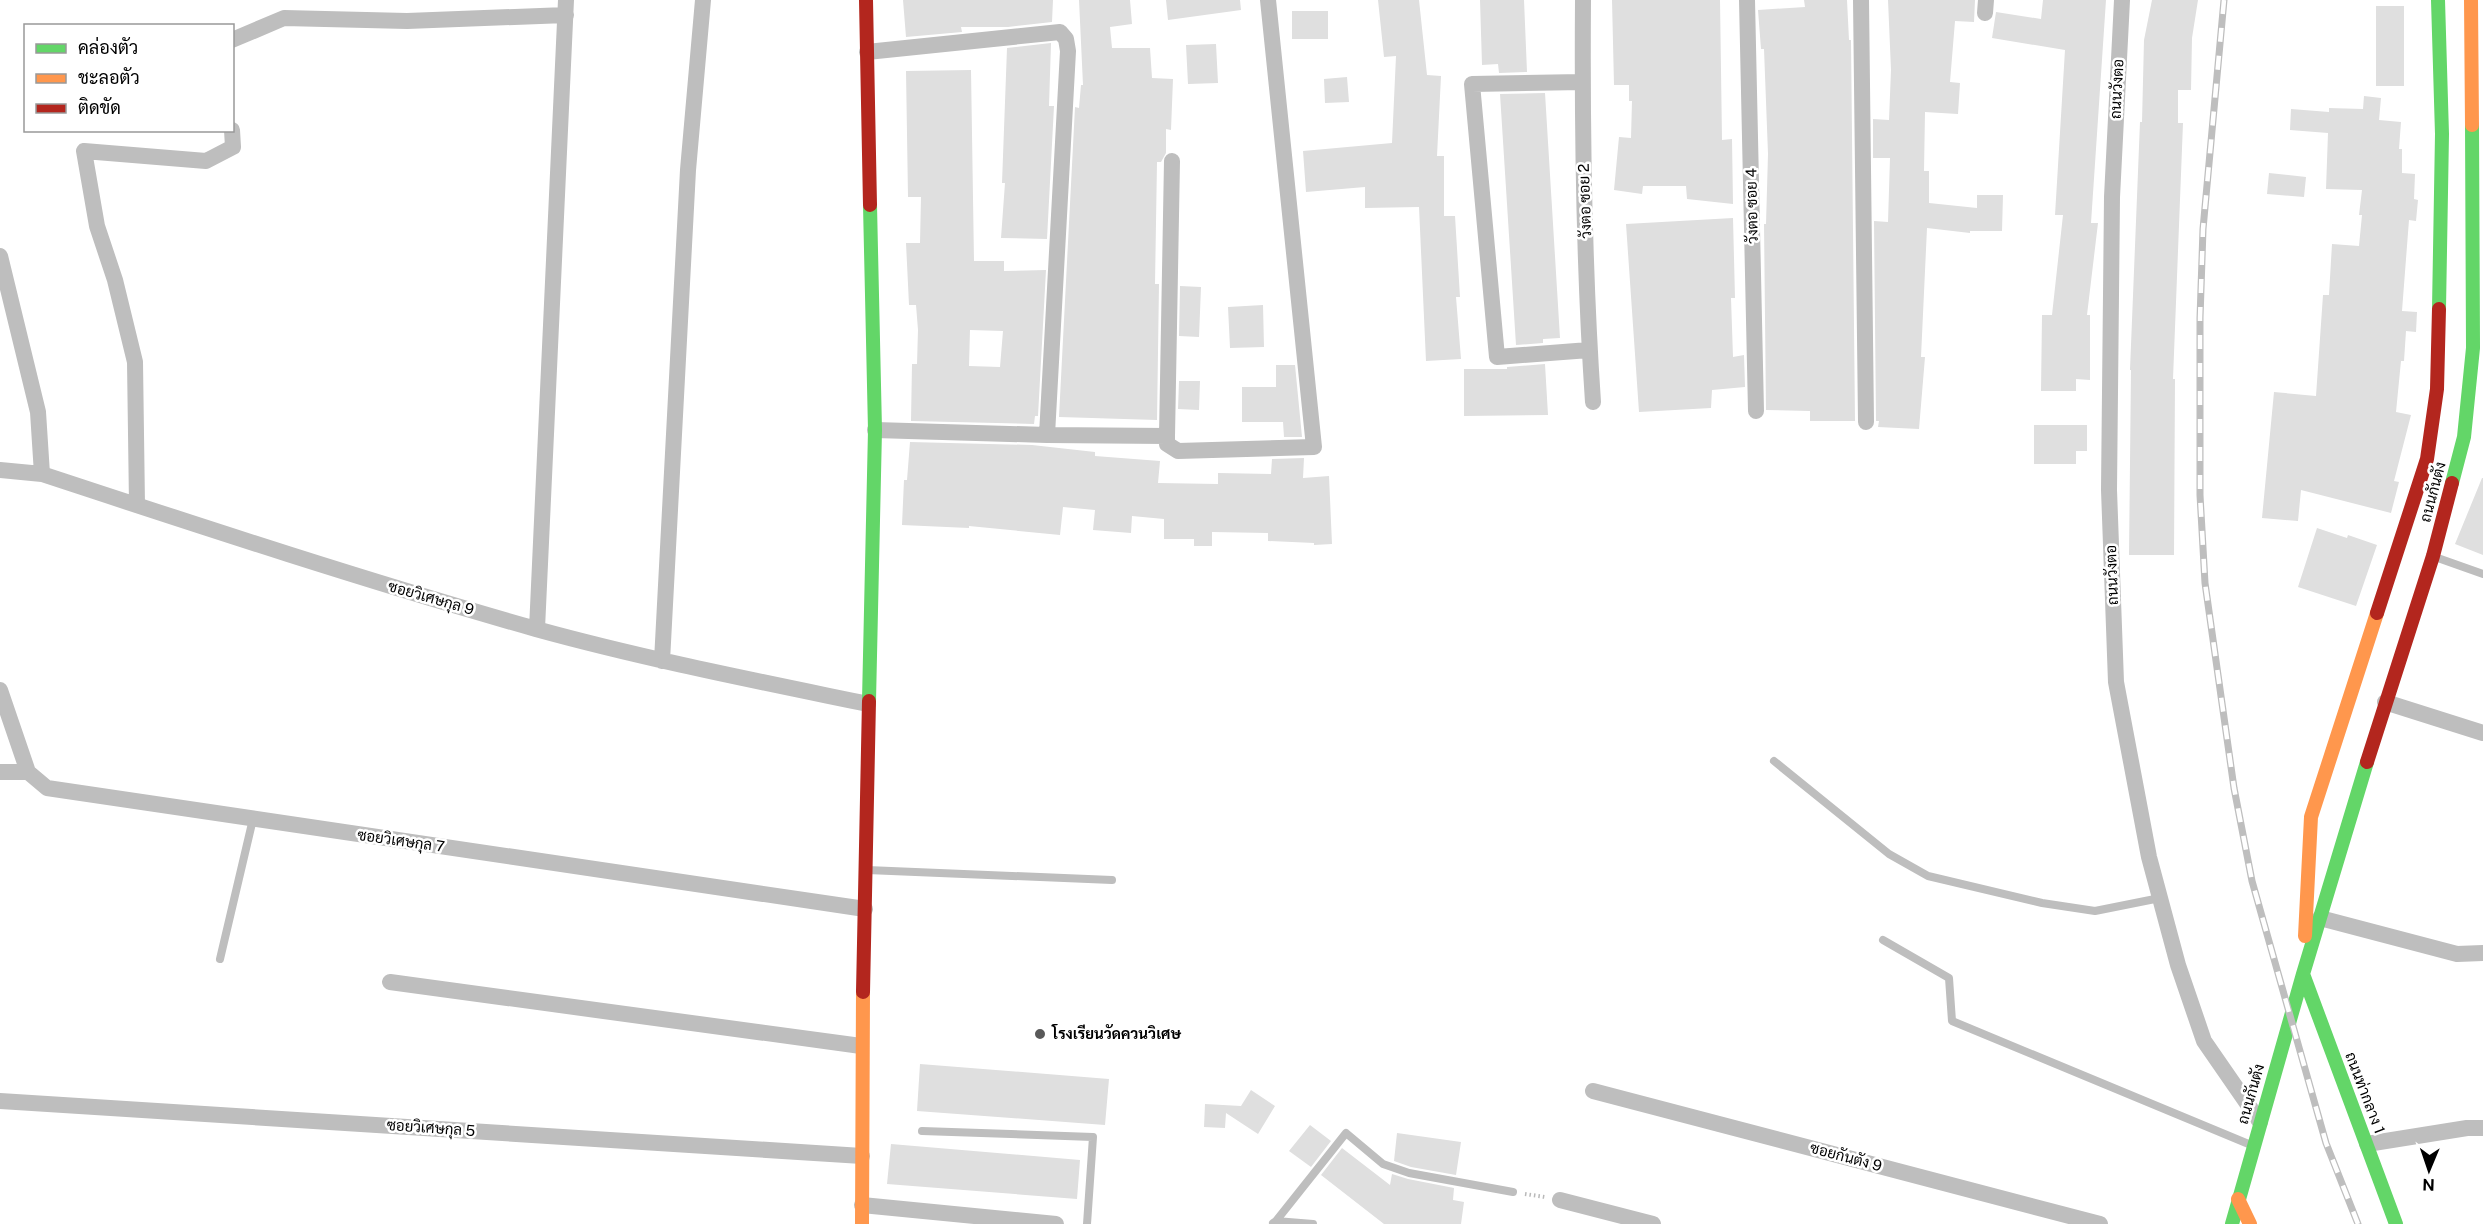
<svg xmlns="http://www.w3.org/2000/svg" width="2483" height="1224" font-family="'Public Sans',Sarabun,sans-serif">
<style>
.building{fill:#dfdfdf;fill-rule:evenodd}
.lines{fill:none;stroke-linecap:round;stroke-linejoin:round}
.path{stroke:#b9b9b9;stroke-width:4;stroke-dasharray:1.5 3;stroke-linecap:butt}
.lane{stroke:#bebebe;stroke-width:8}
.street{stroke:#bebebe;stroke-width:16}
.fast{stroke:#63d668;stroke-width:14}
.slow{stroke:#ff974d;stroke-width:14}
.jam{stroke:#b3261e;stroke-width:14}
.rail-casing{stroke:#bebebe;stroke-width:7}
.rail{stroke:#fff;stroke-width:4.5;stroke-dasharray:14;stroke-linecap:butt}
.poi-dot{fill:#595959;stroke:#fff;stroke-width:2}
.labels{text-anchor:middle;stroke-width:5;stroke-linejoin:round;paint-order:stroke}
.street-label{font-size:15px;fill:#000;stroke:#fff}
.poi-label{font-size:15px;font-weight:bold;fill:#000;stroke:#fff;text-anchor:start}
</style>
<rect width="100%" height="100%" fill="#fff"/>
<!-- building -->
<path class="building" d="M903,0H1053L1052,22L1008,27H961L962,32L906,37Z
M1079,0H1130L1132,24L1110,27L1112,48H1150L1152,78L1173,79L1171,130L1166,129V153L1161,162H1157L1155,284H1159L1157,420L1059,417L1075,107L1079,108L1081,85H1083Z
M1166,0H1240L1241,10L1168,20Z
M1378,0H1419L1427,75L1441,76L1437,156H1444V216H1455L1460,297H1456L1461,359L1426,361L1419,207L1365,208V187L1306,192L1303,151L1392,143L1396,56L1384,57Z
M1480,0H1524L1527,72L1499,73L1498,64L1482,65Z
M1612,0H1720L1722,140L1732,139L1733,204L1687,199L1686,186H1643L1642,194L1614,190L1619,137L1631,138L1632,101H1629V85H1614Z
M1804,0H1847L1849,40H1851L1855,421H1810V411L1766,410L1764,224H1766L1768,154L1764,49H1761L1758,10L1805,7Z
M1888,0H1975L1974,22L1955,21L1950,82L1960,83L1958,114L1925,112L1924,171H1929V203L1977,208V195H2003L2002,231H1970V233L1927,228L1921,357H1925L1919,429L1878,427L1879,421H1876L1874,221L1888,222L1890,158H1873V119L1889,120L1891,70Z
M2043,0H2106L2091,223H2098L2087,315H2090V380L2076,379V391H2041L2042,315H2052L2063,215H2055L2065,50L1992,38L1996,12L2041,19Z
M2152,0H2198L2192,38L2191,90H2178V123H2183L2173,379H2175L2174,555H2129L2131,370H2130L2140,122H2142L2144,40Z
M2376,6H2404V86H2376Z
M1292,11H1328V39H1292Z
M1051,43L1049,106H1054L1047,239L1001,238L1005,183H1002L1007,48Z
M1216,44L1218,83L1188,84L1186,45Z
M971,70L974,261H1004V271L1046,270L1038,416H1035L1034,424L911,421L912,364H917L918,330L916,305H909L906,243H920L921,197H908L906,71ZM970,330L1003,331L1000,367L969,366Z
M1347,77L1349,102L1325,103L1324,79Z
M1545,93L1560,338L1543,339V343L1516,345L1500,94Z
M2364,96L2381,98L2379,120L2401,122L2399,149H2402V173L2415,174L2414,199L2418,200L2416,221L2409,220L2402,311L2417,312L2416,332L2406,331L2404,361H2401L2396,412L2411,415L2394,481L2399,482L2391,513L2301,490L2298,521L2262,518L2274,392L2316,396L2323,295H2329L2332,244L2359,246L2362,215H2359L2362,190L2326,189L2328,133L2290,130L2291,109L2329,112V108L2363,109Z
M2269,173L2306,177L2304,197L2267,194Z
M1733,218L1735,298H1731L1733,357L1744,355L1745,387L1712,390L1711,408L1639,412L1626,224Z
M1180,286L1201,287L1199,337L1179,336Z
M1263,305L1264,347L1230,348L1228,307Z
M1545,364L1548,415L1464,416V369H1507V367Z
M1276,365H1295L1302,437H1284L1283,422H1242V387H1276Z
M1179,381H1200L1199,410L1178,409Z
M2034,425H2087V451H2076V464H2034Z
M910,442L1032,445L1095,452V456L1160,461L1158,483L1218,484V473L1271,474L1272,459L1304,458L1303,478L1329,476L1332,544L1314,545V543L1268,541V533L1212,532V546H1194V539H1164V519L1132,516L1131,533L1093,530L1095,510L1063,507L1060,535L969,526V528L902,525L904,480H907Z
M2482,478H2483V555L2455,544Z
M2317,528L2347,538L2348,535L2377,545L2356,606L2298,587Z
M920,1064L1109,1079L1105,1125L917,1111Z
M1251,1090L1275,1106L1258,1134L1226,1113L1225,1128L1204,1127L1205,1104L1241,1106Z
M1310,1125L1331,1141L1311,1167L1289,1151Z
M1397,1133L1461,1142L1456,1175L1411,1167L1394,1161Z
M891,1144L1080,1160L1077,1199L887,1184Z
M1342,1148L1390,1185L1392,1174L1408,1179L1454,1188L1453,1200L1464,1202L1461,1224H1384L1321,1175Z"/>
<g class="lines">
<!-- path -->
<path class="path" d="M1525,1194L1545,1197"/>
<!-- lane -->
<path class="lane" d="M2435,557L2483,574
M1774,761L1889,854L1928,876L2042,903L2095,911L2160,898
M867,870L1112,880
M1883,940L1949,978L1952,1021L2251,1145
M220,959L253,819
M922,1131L1093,1137L1087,1224
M1276,1221L1346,1133L1383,1164L1409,1173L1513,1192
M1273,1223L1276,1221L1313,1224"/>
<!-- street -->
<path class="street" d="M1583,0C1582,134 1584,269 1593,402
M1747,0L1756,411
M1861,0L1866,422
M2122,0L2112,197L2109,490L2116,682L2149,857L2178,965L2204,1041L2260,1122
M1985,13L1986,0
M232,40L284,18L407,21L566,15
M867,52L1060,32L1066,39L1068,51L1047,435
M1582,82L1472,84L1497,357L1589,350
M0,256L38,412L42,474
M875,430L1047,435L1167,436L1172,161
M1167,436V444L1178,451L1314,447L1268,0
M0,470L42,474C206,528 370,582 536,629C645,659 757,681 868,704
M137,505L135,362L115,280L97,226L84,151L206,161L233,147L232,130
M537,629L566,0
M662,661L688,170L703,0
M0,690L28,772L47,788L865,909
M2385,702L2483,733
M0,772H28
M2320,918L2457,954L2483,953
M390,982L861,1046
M1593,1091L2100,1224
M0,1101L862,1156
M2367,1144L2467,1128H2483
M1560,1200L1653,1224
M862,1205L1056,1224"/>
<!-- fast -->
<path class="fast" d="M2438,0L2442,134L2439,309
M2452,483L2464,437L2473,348L2472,125
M869,701L875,430L870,205
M2303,974L2396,1224
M2232,1224L2303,974L2367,762"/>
<!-- slow -->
<path class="slow" d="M2471,0L2472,125
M2305,936L2311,817L2377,613
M2238,1199L2250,1224
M862,1224L863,992"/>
<!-- jam -->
<path class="jam" d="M866,0L870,205
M2377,613L2427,459L2437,389L2439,309
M2367,762L2433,556L2452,483
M863,992L869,701"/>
<!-- rail casing -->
<g class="rail-casing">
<path id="rail" d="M2224,0L2203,229L2200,318V495L2205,583L2234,788L2252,881L2326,1143L2358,1224"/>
</g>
<!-- rail -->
<use href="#rail" class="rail"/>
</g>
<!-- markers -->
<circle class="poi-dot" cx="1040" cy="1034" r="6"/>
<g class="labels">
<!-- street labels -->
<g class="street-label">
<text transform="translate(2117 89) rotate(-87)" y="5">ถนนวังตอ</text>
<text transform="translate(1585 201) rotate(-92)" y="5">วังตอ ซอย 2</text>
<text transform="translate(1752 206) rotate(-91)" y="5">วังตอ ซอย 4</text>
<text transform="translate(2433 492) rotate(-75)" y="5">ถนนกันตัง</text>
<text transform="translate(2112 575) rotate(-92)" y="5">ถนนวังตอ</text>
<text transform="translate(431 598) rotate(16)" y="5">ซอยวิเศษกุล 9</text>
<text transform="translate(401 841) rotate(8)" y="5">ซอยวิเศษกุล 7</text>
<text transform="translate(2365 1093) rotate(69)" y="5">ถนนท่ากลาง 1</text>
<text transform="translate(2251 1094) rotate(-74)" y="5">ถนนกันตัง</text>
<text transform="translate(431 1128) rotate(4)" y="5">ซอยวิเศษกุล 5</text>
<text transform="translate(1846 1157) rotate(15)" y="5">ซอยกันตัง 9</text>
</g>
<!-- poi labels -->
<g class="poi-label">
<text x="1052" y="1039">โรงเรียนวัดควนวิเศษ</text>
</g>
</g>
<!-- legend -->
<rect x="24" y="24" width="210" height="108" fill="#ffffff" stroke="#999999" stroke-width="1.5"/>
<rect x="36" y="44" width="30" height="9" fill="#63d668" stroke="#999999" stroke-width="1.5"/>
<text x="78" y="54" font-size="18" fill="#000000">คล่องตัว</text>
<rect x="36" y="74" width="30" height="9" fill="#ff974d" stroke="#999999" stroke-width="1.5"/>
<text x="78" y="84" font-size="18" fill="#000000">ชะลอตัว</text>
<rect x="36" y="104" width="30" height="9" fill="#b3261e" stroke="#999999" stroke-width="1.5"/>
<text x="78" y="114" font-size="18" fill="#000000">ติดขัด</text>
<!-- north arrow -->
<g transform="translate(2429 1170) rotate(182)" stroke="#ffffff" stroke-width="4.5" paint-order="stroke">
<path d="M0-4.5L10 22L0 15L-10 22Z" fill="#000000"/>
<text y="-9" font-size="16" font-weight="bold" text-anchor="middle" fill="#000000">N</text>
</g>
</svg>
